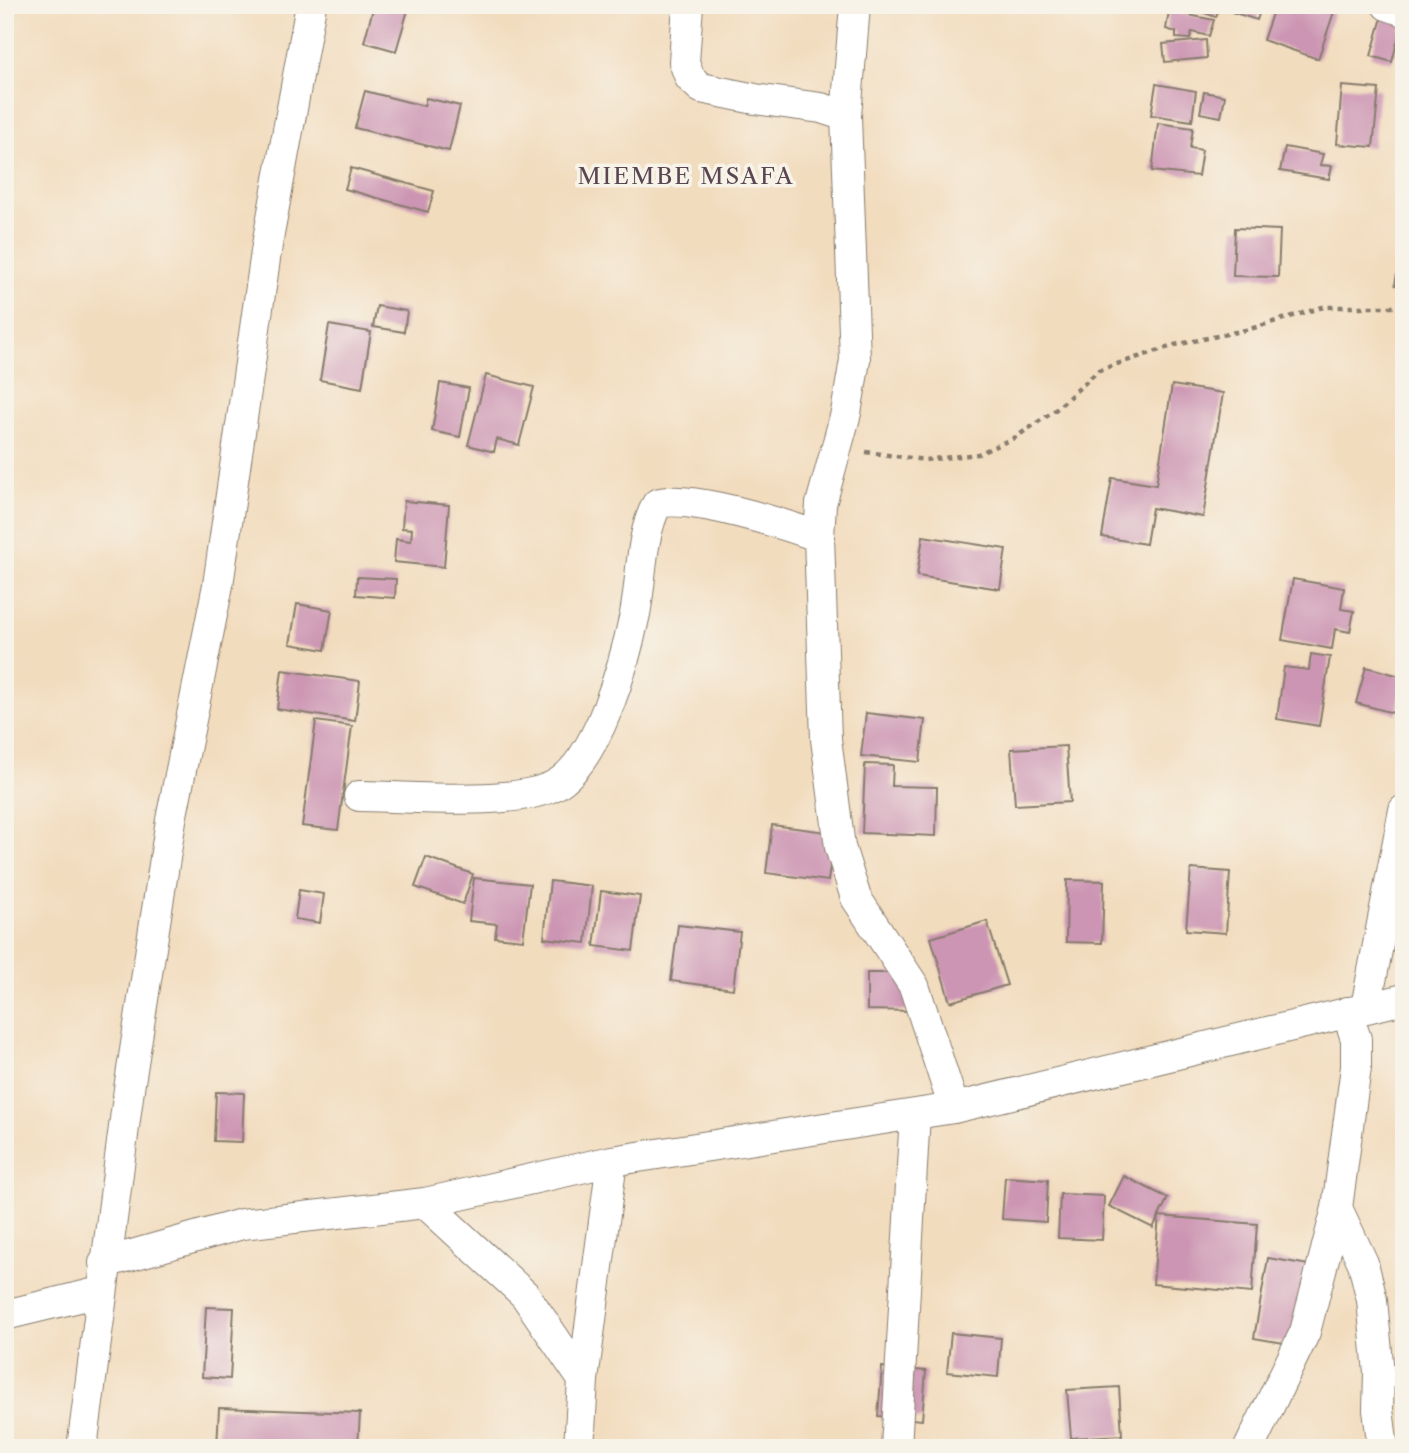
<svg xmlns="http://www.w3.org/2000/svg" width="1409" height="1453" font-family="'Libre Caslon Text',serif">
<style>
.building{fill:#cc95b3}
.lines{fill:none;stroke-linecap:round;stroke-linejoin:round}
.street-casing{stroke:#877c6d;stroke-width:32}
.path{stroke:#877c6d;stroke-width:4.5;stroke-dasharray:5 5;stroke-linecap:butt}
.street{stroke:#fff;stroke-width:30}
.labels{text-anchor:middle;stroke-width:7;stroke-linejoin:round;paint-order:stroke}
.quarter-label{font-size:23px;letter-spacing:2px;fill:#5a4651;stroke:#f7f3e8}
</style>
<rect width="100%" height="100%" fill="#f7f3e8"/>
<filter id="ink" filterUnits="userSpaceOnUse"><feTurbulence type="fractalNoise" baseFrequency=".0143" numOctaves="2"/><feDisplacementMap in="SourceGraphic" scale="14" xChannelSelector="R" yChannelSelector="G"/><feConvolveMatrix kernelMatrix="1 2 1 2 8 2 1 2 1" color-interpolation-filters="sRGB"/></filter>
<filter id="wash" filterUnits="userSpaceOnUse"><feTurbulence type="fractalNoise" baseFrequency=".00686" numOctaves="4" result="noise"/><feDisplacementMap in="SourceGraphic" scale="28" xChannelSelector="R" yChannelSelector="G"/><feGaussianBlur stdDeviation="1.57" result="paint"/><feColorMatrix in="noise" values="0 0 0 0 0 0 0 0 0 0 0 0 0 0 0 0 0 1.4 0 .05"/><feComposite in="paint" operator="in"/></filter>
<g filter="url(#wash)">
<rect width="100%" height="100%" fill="#f2dcbe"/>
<g id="blocks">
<!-- building -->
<path class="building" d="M374,5L408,10L396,51L364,42Z
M1181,5H1220L1216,17Z
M1234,5H1262L1257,20L1232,12Z
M1275,5H1324L1335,9L1318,59L1263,40Z
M1169,11L1214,20L1209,36L1192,32L1190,39L1176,38V32L1166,29Z
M1383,14L1403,20L1392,62L1371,56Z
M1206,40L1207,58L1165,62L1163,44Z
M1156,84L1196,91L1192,121L1151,115Z
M1342,86L1379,89L1373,147L1337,144Z
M365,91L424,106L426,98L460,106L449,151L355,128Z
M1204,92L1225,96L1221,117L1200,113Z
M1158,123L1193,128L1190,148L1202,150L1198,176L1152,171Z
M1285,147L1323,154L1320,165L1332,166L1329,179L1280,171Z
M351,168L434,191L428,212L345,189Z
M1235,228L1280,230L1278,277L1233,276Z
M1400,256H1404V287L1395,285Z
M377,306L407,311L404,332L373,327Z
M329,325L371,332L362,388L320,380Z
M486,375L534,387L519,445L497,439L494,452L468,445Z
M440,383L469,388L460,437L432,431Z
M1172,385L1223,393L1203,517L1152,508L1146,544L1102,537L1112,478L1156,485Z
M404,501L449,505L444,567L394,562L396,539L411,541L412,529L402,528Z
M923,536L1006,549L1000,589L917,576Z
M357,577L396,579L395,598L356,595Z
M1293,579L1344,588L1341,609L1354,611L1350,632L1335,629L1332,649L1282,640Z
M297,604L332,610L325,650L290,644Z
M1311,654L1330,657L1319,726L1277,719L1284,667L1309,670Z
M1366,667L1404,677L1397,714L1356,703Z
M282,670L360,681L355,721L277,709Z
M866,713L925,720L920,762L861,756Z
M316,721L352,726L338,830L302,826Z
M1066,746L1070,802L1015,805L1011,749Z
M865,764L893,765L892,786L937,787L936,836L862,833Z
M772,825L835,833L828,881L766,873Z
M426,857L473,874L463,904L415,887Z
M1191,869L1230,872L1226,933L1186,930Z
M474,878L530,884L523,940L495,937L497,924L469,921Z
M1067,880L1104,881L1102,943L1066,942Z
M550,881L592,886L586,943L544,938Z
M299,890L324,894L320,923L295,919Z
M601,891L640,896L633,951L594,946Z
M987,921L1007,985L950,1002L931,938Z
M678,925L740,932L733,989L671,981Z
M867,973H914V1011L867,1010Z
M216,1092L244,1093L242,1142L214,1141Z
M1124,1176L1168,1198L1153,1228L1109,1206Z
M1005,1177L1048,1180L1046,1222L1002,1219Z
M1060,1194L1104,1196L1102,1240L1058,1238Z
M1159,1216L1257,1224L1252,1293L1153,1284Z
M1268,1258L1327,1268L1313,1348L1254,1338Z
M206,1307L234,1308L230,1379L202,1377Z
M951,1333L1001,1338L998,1377L947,1372Z
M882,1367L926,1371L922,1420L878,1416Z
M1119,1387L1122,1435L1071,1438L1067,1390Z
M219,1408L360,1413L358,1448H217Z"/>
</g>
</g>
<g filter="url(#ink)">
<use href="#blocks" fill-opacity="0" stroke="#877c6d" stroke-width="2"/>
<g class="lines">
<!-- street casing -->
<g class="street-casing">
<path id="street" d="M688,5L684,62L690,78L701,88L755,99L821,108L846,116
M855,5L846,116L855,360L846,413L821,504L819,537L826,739L840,847L856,898L914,986L954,1108
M1387,5L1404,11
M359,796C407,796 515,807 555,785C599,760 625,661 635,614C642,578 640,537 657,504C684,492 790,526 819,537
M1366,1007L1404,810
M425,1203L525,1295L583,1380
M1337,1208L1363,1263L1372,1300L1379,1373L1378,1410L1383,1448
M104,1263L242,1224L425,1203L612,1161L954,1108L1404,999
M5,1315L100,1292
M82,1448L129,1089L171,820L218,585L267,245L311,5
M579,1448L583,1380L612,1161
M896,1448L915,1114
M1249,1448L1305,1332L1337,1208L1356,1067V1039L1347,1012"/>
</g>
<!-- path -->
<path class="path" d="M866,452L925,460L978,454L1016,437L1053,412L1099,370L1175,345L1250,329L1323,307H1404"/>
<!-- street -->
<use href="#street" class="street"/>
</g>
</g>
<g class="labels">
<!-- quarter labels -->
<g class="quarter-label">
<text x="686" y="184">MIEMBE MSAFA</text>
</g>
</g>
<!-- margin -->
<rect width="1409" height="1453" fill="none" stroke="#f7f3e8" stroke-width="28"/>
</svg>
